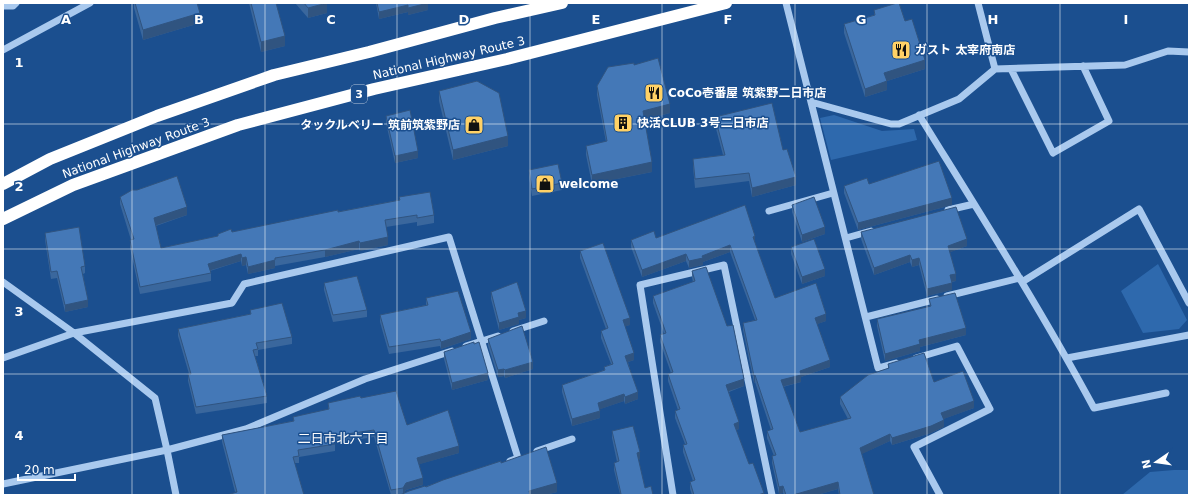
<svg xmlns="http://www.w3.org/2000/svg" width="1192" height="498" font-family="'DejaVu Sans','Noto Sans JP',sans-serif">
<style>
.green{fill:#2e69ad}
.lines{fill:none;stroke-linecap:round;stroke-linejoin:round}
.minor{stroke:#a9c9ee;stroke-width:7}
.highway{stroke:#fff;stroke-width:12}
.wall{fill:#3a679d}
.shaded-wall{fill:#305480}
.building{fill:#4478b7;stroke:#305480}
.grid{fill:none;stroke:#fff;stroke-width:1;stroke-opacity:0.55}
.labels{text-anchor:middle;stroke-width:3;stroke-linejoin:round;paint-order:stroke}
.shield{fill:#1b4f8f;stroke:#bbcadd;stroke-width:1}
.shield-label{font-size:11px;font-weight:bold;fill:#fff}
.poi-label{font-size:12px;font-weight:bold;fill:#fff;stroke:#1b4f8f;text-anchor:start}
.street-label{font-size:12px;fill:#fff;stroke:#1b4f8f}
.neighbourhood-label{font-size:13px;fill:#fff;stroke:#1b4f8f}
.grid-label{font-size:13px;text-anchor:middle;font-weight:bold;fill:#fff;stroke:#1b4f8f;stroke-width:3;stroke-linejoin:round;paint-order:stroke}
</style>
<rect width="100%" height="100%" fill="#1b4f8f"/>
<!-- green -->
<path class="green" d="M834,115L882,131L914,129L917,140L831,160L820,118Z
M1158,264L1187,320L1179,329L1143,333L1121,291Z
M1174,470H1189V495H1122L1150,472Z"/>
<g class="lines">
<!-- minor -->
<path class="minor" d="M786,3L878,368L896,363
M3,6H13L16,3
M3,50L90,3
M995,69L1125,65L1168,51L1189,52
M1011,69L1053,153L1109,121L1083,66
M811,102L891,124H899L959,99L995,69L978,3
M919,115C979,212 1040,308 1094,408L1166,393
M948,210L974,204
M769,211L833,193
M846,238L871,231
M3,282L74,333L155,398L167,450L176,495
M1022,282L1139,209L1189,303
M947,296L1020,278
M866,317L937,299
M513,331L544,321
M466,346L498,336
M3,358L74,333L232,303L244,284L449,237L518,458L510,461
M916,358L957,346L990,409L914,447L940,495
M1067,358L1189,335
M537,451L572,439
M3,484L167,450L246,429L365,379L452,351
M673,495L640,285L724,265L772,495"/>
<!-- highway -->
<path class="highway" d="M3,184L50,159L157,116L274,75L369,52L495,18L562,3
M3,219L73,185L238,125L374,89L507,59L726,3"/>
</g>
<!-- wall -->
<path class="wall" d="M134,3H197L200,23L143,40L134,8Z
M249,3H276L285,46L261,52Z
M295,3H327V13L308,18Z
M376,3H428V10L408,15V12L379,19Z
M874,10L905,21L925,69L887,81V90L865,97L844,33V24L874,15Z
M634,65L670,113L644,120L652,172L592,184L586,155V146L606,142L597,95V86Z
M439,91L508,146L453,160L439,101Z
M386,116L418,158L395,163L386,123Z
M715,117L783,150L796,185L752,197L749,181L695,188L693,167V159L723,155L715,125Z
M529,170L562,183V190L532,196L529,177Z
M869,184L952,205L858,230L844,193V186Z
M120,197L187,215L156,226L161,248L218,236V234L232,232L399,200V197L434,215V223L417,226V222L386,227L388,245L360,251L359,249L325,257L275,266V268L248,274L246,265L242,266L241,261L210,271L211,273V281L140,294L130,248V240H131L120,204Z
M792,205L825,234L802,242L792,212Z
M861,232L967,246L950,252L956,281L952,282V290L927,296L919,265L912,267L910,262L874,275L861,239Z
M45,233L85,266V273L83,274L88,307L65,312L57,278L51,279L45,240Z
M656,238L755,243L775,298L826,321L817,324L830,367L801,377V382L783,387L800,432L848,419L840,404V397L888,368V364L934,382L974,408L943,419L944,427L931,433L892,445L890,441L861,454L874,495H839L838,489L817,495H784L783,493L779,494L772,463V456H774L767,438V431L771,430L755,382L754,383L743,330V323L755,320L730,252L703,262V265L689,268L686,261L642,277L631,247V240Z
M791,247L825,276L802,284L791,254Z
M580,251L630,325L625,326L634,360L628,362L638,399L625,404L624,401L600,409V418L572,426L562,392V385L604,370V367L611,364L601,338V331L606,329L580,258Z
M692,271L744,386L729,392L739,429L736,430L749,464L764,495H692L690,489V482L693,481L683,452V445L685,444L675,418V411L678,410L668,381V374L671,373L660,342V335L664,334L653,303V296L693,282L692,278Z
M324,283L367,310V317L333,322L324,290Z
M491,292L526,318L519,320V324L499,330L491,299Z
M426,298L471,339L441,349L440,346L389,354L380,322V315L426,305Z
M929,299L966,335L920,347V351L885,361L877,326V319L930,307Z
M250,310L292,337V344L258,350V356H255L267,396V403L196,414L188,381V374H189L178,336V329L250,314Z
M488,339L533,369L505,378L504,376L498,377L488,346Z
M444,352L488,380L452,390L444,359Z
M361,398L407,425L459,453L419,464L423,485L406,490L404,493L501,463L557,492L545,495H391L374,437L335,443V451L299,457V463H295L235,492L222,442V435L293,421V417L328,410V403Z
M612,431L640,459L638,460L645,488L620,494L614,470V463L617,462L612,438Z"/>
<!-- shaded-wall -->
<path class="shaded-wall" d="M327,3V13L308,18V8Z
M428,3V10L408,15V8Z
M408,5V12L379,19V12Z
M200,13V23L143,40V30Z
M285,36V46L261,52V42Z
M925,60V69L887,81V90L865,97V89L884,73Z
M670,104V113L643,120V111Z
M508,136V146L453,160V150Z
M418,151V158L395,163V156Z
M652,162V172L592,184V175Z
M796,177V185L752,197V188Z
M952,198V205L858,230V223Z
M187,207V215L154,226V218Z
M825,227V234L802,242V235Z
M755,236V243L753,244V237Z
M388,237V245L360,251V243Z
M967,239V246L948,253V246Z
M359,241V249L325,257V250Z
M730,245V252L703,262V265L689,268V261L702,256Z
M241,254V261L208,271V264Z
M686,254V261L642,277V270Z
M910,255V262L874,275V268Z
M246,257V265L242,266V258Z
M919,258V265L912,267V260Z
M275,260V268L248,274V267Z
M825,269V276L802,284V277Z
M956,274V281L950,282V275Z
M952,283V290L927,296V289Z
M88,300V307L65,312V305Z
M526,311V318L519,320V324L499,330V323L518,313Z
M826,314V321L815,325V318Z
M630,318V325L623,327V320Z
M966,328V335L920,347V351L885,361V354L919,340Z
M471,332V339L441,349V342Z
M634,353V360L625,363V356Z
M830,360V367L801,377V382L781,387V380L800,371Z
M533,362V369L505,378V370Z
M504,369V376L498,377V370Z
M488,373V380L452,390V383Z
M755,375V382L754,383V376Z
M744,379V386L726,392V385Z
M638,392V399L625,404V397Z
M624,394V401L598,410V403Z
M974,401V408L941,420V413Z
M600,411V418L572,426V419Z
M944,420V427L931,433L892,445V438Z
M739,422V429L734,431V424Z
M890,434V441L860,455V448Z
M459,446V453L417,465V458Z
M640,452V459L637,460V453Z
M423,478V485L406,490L403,495V488L406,483Z
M838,482V489L817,495H793Z
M557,483V492L545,495H529V491Z
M783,486V493L779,494V487Z
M764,493V495H758Z"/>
<!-- building -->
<path class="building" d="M135,3H197L200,13L143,30Z
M251,3H276L285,36L261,42Z
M304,3H327L308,8Z
M377,3H428L408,8V5L379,12Z
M897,3H899L905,21L912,19L925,60L884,73L887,81L865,89L844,24L875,15L874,10Z
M658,58L670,104L643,111L652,162L592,175L586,146L607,141L597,86L608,67L634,63V65Z
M477,81L499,93L508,136L453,150L439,91Z
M772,103L783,150L787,149L796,177L752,188L749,173L695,179L693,159L725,155L715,117Z
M410,110L418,151L395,156L386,116Z
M939,161L952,198L858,223L844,186L867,178L869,184Z
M558,164L562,183L532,189L529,170Z
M177,176L187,207L154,218L161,248L218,236V234L231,229L232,232L338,210V212L400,200L399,197L430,192L434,215L417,218V215L385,220L388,237L360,243L359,241L325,250L275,258V260L248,267L246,257L242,258L241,254L208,264L211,273L140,287L130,240L134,239L120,197L132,190H137Z
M814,197L825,227L802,235L792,205Z
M745,205L755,236L753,237L775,298L816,283L826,314L815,318L830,360L800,371L801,375L781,380L800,432L851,418L840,397L868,375L889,368L888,364L924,353L934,382L963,371L974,401L941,413L944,420L931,426L892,438L890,434L860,448L874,495H840L838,482L793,495H786L783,486L779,487L772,456L776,455L767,431L773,429L755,375L754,376L743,323L757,320L730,245L702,256L703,258L689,261L686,254L642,270L631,240L654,231L656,238Z
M956,207L967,239L948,246L956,274L950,275L952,283L927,289L919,258L912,260L910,255L874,268L861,232Z
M79,227L85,266L81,267L88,300L65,305L57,271L51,272L45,233Z
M814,239L825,269L802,277L791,247Z
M603,243L630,318L623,320L634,353L625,356L638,392L625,397L624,394L598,403L600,411L572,419L562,385L605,370L604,367L613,364L601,331L608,328L580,251Z
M706,267L727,326L733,325L744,379L726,385L739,422L734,424L749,464L753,463L764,493L758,495H694L690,482L695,480L683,445L687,444L675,411L680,409L668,374L673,372L660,335L666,333L653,296L695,281L692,271Z
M357,276L367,310L333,315L324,283Z
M517,282L526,311L518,313L519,317L499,323L491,292Z
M458,291L471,332L441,342L440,339L389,347L380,315L428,305L426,298Z
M955,293L966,328L919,340L920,344L885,354L877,319L931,306L929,299Z
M282,303L292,337L256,343L258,349L253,350L267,396L196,407L188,374H191L178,329L251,314L250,310Z
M522,326L533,362L505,370L504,369L498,370L488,339Z
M474,342V344L479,342L488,373L452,383L444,352Z
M396,391L407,425L448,410L459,446L417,458L423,478L406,483L403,488L391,490L374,430L333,436L335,444L298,450L299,456L293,457L304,495H227L237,492L222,435L294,421L293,417L329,409L328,403L360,396L361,398Z
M633,426L640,452L637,453L645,488L651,486L653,495H618L621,494L614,463L619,461L612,431Z
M546,447L557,483L529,491L530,495H400L409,491L425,486L426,487L443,480L501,461V463Z"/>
<!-- grid -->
<path class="grid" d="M132,3V495M265,3V495M397,3V495M530,3V495M662,3V495M795,3V495M927,3V495M1060,3V495M3,124H1189M3,249H1189M3,374H1189"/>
<!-- icons -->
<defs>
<g id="restaurant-square" transform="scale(1)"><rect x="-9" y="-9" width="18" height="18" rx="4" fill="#ffd166" stroke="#1b4f8f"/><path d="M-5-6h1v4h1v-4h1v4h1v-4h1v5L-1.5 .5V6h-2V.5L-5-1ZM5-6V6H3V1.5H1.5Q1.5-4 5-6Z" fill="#111"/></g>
<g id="building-square" transform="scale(1)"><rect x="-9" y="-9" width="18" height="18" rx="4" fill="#ffd166" stroke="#1b4f8f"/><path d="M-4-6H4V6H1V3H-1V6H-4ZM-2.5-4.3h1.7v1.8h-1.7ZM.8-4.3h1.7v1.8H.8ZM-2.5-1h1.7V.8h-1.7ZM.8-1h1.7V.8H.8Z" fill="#111"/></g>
<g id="shop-square" transform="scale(1)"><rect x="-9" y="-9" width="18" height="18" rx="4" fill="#ffd166" stroke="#1b4f8f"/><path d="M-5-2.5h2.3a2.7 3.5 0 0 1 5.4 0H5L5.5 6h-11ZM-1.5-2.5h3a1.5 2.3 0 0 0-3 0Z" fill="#111"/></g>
</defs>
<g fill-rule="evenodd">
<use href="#restaurant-square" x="901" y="50"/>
<use href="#restaurant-square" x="654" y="93"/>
<use href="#building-square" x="623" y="123"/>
<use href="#shop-square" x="474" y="125"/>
<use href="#shop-square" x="545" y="184"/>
</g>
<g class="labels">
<!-- shield labels -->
<rect class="shield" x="351" y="85" width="16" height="18" rx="3"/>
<g class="shield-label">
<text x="359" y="98">3</text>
</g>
<!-- poi labels -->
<g class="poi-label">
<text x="915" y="54">ガスト 太宰府南店</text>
<text x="668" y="97">CoCo壱番屋 筑紫野二日市店</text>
<text x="637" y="127">快活CLUB 3号二日市店</text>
<text x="460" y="129" text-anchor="end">タックルベリー 筑前筑紫野店</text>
<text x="559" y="188">welcome</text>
</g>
<!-- street labels -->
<g class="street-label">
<text transform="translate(449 58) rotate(-13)" y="4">National Highway Route 3</text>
<text transform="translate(136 148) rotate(-20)" y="4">National Highway Route 3</text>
</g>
<!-- neighbourhood labels -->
<g class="neighbourhood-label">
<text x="343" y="443">二日市北六丁目</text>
</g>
</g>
<g class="grid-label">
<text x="66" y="24">A</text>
<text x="199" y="24">B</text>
<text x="331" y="24">C</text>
<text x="464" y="24">D</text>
<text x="596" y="24">E</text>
<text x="728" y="24">F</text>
<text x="861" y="24">G</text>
<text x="993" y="24">H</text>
<text x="1126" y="24">I</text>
<text x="19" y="67">1</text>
<text x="19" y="191">2</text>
<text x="19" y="316">3</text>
<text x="19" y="440">4</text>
</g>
<!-- border -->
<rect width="1192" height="498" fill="none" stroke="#ffffff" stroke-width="8"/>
<!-- north arrow -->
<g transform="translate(1156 462) rotate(257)" stroke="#1b4f8f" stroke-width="3" paint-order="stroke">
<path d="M0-3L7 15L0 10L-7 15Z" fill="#ffffff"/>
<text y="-6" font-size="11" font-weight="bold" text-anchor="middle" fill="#ffffff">N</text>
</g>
<!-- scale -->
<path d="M18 474v6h57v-6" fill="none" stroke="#ffffff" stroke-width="2"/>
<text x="24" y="474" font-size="12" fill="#ffffff" stroke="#1b4f8f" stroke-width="3" paint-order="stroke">20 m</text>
</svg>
